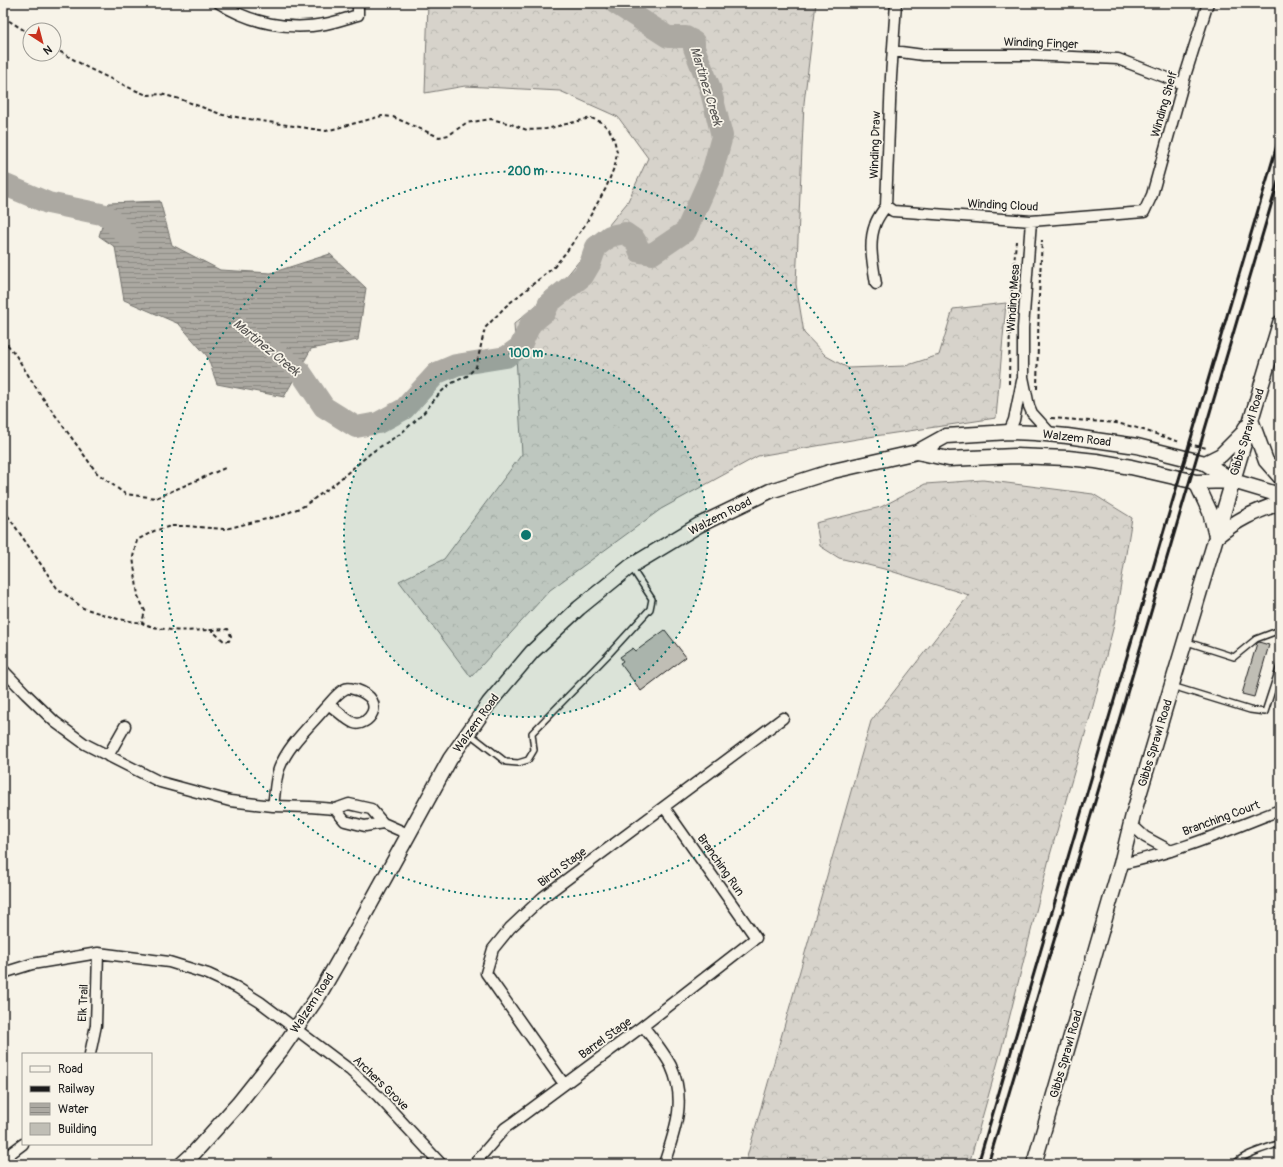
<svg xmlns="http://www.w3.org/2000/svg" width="1283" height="1167" font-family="Pangolin,sans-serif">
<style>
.forest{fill:url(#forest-crowns);stroke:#7a7874}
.water{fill:url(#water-rules);stroke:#72716c}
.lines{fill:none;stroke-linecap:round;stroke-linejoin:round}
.river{stroke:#aca9a2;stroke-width:22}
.building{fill:#c0beb5;stroke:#1c1c1c}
.lane-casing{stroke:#1c1c1c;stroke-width:8}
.street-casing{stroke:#1c1c1c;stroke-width:13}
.secondary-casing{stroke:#1c1c1c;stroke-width:17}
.path{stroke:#1c1c1c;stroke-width:2;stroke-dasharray:4 3;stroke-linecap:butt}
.lane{stroke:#f7f3e8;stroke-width:5}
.street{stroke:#f7f3e8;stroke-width:10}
.secondary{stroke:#f7f3e8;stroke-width:14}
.rail{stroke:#1c1c1c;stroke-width:3}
.ring{fill:none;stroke:#0f766e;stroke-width:2;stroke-dasharray:2 4}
.labels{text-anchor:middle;stroke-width:3.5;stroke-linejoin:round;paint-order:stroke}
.street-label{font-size:12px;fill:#1c1c1c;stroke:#f7f3e8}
.water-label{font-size:13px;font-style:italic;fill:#565452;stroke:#f7f3e8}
.centre{fill:#0f766e;stroke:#f7f3e8;stroke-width:2}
.ring-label{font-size:12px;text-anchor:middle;font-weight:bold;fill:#0f766e;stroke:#f7f3e8;stroke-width:3.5;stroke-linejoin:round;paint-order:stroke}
</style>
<defs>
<pattern id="forest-crowns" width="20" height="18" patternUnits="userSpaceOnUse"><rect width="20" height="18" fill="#d7d3cb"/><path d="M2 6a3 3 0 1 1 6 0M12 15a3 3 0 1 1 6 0" fill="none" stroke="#b8b5ae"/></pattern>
<pattern id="water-rules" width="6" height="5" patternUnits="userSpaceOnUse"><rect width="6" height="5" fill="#aca9a2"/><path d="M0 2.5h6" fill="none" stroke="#8b8983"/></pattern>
</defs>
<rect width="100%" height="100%" fill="#f7f3e8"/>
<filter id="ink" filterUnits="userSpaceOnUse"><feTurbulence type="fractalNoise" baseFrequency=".025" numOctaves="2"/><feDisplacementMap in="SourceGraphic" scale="8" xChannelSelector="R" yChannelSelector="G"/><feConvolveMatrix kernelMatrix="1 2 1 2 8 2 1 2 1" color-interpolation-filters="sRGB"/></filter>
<g filter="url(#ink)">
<!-- forest -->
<path class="forest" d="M428,3H816L804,103L796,284L804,333L826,356L848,368L905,366L939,355L953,309L1006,303L996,418L875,436L758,456L661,509L550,590L471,677L399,581L444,559L522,454L514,324L556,289L627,203L648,158L618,117L560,91L465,86L425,93Z
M983,480L1093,494L1132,518L1114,625L1092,710L1050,855L1001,1051L969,1164H745L871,721L969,595L884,569L839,558L820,546L816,523L881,507L925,484Z"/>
<!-- water -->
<path class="water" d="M160,201L172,245L220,270L271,273L330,254L366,288L358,340L311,349L284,397L217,384L207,356L179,324L124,300L115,247L99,236L109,203Z"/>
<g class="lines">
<!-- river -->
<path class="river" d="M3,184L48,203L106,215L128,236
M275,352L299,370L324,407L356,427L378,423L404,409L437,373L456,365L506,357L520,347L531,323L545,312L549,303L583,276L590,264L596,247L610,236L625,233L635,240L640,252L652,254L686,231L712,173L722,136L710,88L694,48V42L686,37H668L615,3"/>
</g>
<!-- building -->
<path class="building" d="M665,630L686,657L641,691L620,663L623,661L620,657L633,648L636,651Z
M1259,642L1269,645L1254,697L1242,694L1257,643Z"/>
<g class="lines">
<!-- lane casing -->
<g class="lane-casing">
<path id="lane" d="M1187,642L1234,657L1256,639L1280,630
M1172,686L1250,710L1265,712L1280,666
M470,734L506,762L518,763L528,760L534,750L532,733L608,655L650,609L652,599L631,567
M1235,1164C1243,1154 1267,1148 1280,1143"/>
</g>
<!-- street casing -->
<g class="street-casing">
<path id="street" d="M219,3C250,23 289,31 325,24C336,22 347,18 358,15V3
M893,51L923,55H1028L1118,59L1183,84
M886,206L893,211L1031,221L1144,212L1152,195L1186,73L1208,3
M1031,221L1023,328V377L1029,406L1032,413L1051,434
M876,284C873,265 868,243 875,225C877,218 882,212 886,206L891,77L896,3
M1009,432L1014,420L1022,381
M3,670L26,694L55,722L85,744L160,782L230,801L273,806L310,807L335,809L349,804L371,809L383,823L408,834
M108,756L125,726
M273,806C275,794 275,780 279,769C288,745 309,727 325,708C331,702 337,693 345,689C348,687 353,689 357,690C389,701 367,728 354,723C346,720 336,709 329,705
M335,809L345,821L365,826L383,823
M1131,824L1145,837L1171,851
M1121,864C1176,853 1228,830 1280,810
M3,973L32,964L98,953L169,962L208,974L236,987L260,1002L350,1070L378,1096L441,1164
M643,1026C653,1039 664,1052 671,1066C687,1101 675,1130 664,1164
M90,1054L96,1025L98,953
M564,1084L486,973L493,949L510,928L543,897L783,718
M3,1159L23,1144
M474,1164L505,1128L515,1121L643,1026L756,938L664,807"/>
</g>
<!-- secondary casing -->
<g class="secondary-casing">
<path id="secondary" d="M1251,420L1266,461L1280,477
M917,452L949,459L1015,456L1068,458L1096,461L1131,467L1196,482L1233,481
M1205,463L1221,455L1242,434L1246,427
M1196,482L1210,512L1216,536
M1216,537C1238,519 1254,512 1280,503
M182,1164L193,1154L238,1104L281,1050L319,995L355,932L450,759L489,703L532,652L579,608L631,566L699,525L770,491L833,471L917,452L946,436L1009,432L1035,433L1067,436L1137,446L1205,463L1233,481L1280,495
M1034,1164L1110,901L1121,864L1133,815L1280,323"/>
</g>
<!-- path -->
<path class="path" d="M3,17L30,34
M54,48L88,68L132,89L147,95L161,94L180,99L223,115L326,131L382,116L393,117L439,137L449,135L466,123L491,119L511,124L527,130L546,129L591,118L601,122L609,129L614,139L617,152L615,165L606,188L585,225L567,251L554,267L506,306L485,328L476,367L467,376L450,384L439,394L422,415L400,434L372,452L332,486L304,506L283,515L225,529L185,526H171L154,531L137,540L133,557L138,596L145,611L142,623C163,632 188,631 211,630L224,641H229L231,636L228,629L211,630
M3,339L15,354L40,394L97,473L125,494L156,498L225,468
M1009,384L1010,314L1016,241
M1037,389L1039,296L1042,240
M1051,418L1116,423L1134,427L1180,442
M1188,444L1207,448
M3,510L6,513L57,588L83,608L118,619L142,623"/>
<!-- lane -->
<use href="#lane" class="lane"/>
<!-- street -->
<use href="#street" class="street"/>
<!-- secondary -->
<use href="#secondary" class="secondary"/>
<!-- rail -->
<path class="rail" d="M978,1164L1280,135
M988,1164L1280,175"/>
</g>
</g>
<!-- distance rings -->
<circle cx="526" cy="535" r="182" fill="#0f766e" fill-opacity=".12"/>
<g class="ring">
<circle cx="526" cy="535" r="182"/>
<circle cx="526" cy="535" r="364"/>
</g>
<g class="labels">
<!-- street labels -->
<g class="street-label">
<text transform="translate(1041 43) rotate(2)" y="4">Winding Finger</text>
<text transform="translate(1164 104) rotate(-74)" y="4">Winding Shelf</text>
<text transform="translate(875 145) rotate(-88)" y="4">Winding Draw</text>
<text transform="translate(1003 205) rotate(3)" y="4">Winding Cloud</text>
<text transform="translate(1013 298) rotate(-86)" y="4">Winding Mesa</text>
<text transform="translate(1247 432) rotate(-73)" y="4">Gibbs Sprawl Road</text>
<text transform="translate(1077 438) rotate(7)" y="4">Walzem Road</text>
<text transform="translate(720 516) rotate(-27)" y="4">Walzem Road</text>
<text transform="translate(476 723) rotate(-54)" y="4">Walzem Road</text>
<text transform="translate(1155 743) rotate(-73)" y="4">Gibbs Sprawl Road</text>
<text transform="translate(1221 818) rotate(-20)" y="4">Branching Court</text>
<text transform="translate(721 865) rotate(55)" y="4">Branching Run</text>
<text transform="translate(562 867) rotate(-37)" y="4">Birch Stage</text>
<text transform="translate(83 1003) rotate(-87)" y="4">Elk Trail</text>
<text transform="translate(312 1003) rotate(-57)" y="4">Walzem Road</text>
<text transform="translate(605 1038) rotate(-36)" y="4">Barrel Stage</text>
<text transform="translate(1066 1054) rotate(-74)" y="4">Gibbs Sprawl Road</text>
<text transform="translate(381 1083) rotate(44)" y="4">Archers Grove</text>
</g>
<!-- water labels -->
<g class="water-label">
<text transform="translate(707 86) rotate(73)" y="5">Martinez Creek</text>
<text transform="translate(267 347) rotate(39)" y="5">Martinez Creek</text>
</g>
</g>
<circle cx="526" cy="535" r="6" class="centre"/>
<g class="ring-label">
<text x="526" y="175">200 m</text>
<text x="526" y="357">100 m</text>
</g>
<!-- margin -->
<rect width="1283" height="1167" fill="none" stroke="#f7f3e8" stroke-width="16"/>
<rect x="8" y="8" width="1267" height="1151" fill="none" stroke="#1c1c1c" stroke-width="1.5" filter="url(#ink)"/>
<!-- legend -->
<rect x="22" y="1053" width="130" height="92" fill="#f7f3e8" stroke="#9f9d96"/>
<rect x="30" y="1066" width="20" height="6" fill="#f7f3e8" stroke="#9f9d96"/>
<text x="58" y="1073" font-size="12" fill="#1c1c1c">Road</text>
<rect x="30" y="1086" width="20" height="6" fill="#1c1c1c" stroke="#9f9d96"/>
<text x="58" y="1093" font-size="12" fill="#1c1c1c">Railway</text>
<rect x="30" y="1103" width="20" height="12" fill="url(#water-rules)" stroke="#9f9d96"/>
<text x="58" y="1113" font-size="12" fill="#1c1c1c">Water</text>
<rect x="30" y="1123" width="20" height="12" fill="#c0beb5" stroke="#9f9d96"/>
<text x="58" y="1133" font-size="12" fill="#1c1c1c">Building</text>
<!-- north arrow -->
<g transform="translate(42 42) rotate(144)"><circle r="19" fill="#f7f3e8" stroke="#9f9d96"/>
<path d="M0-3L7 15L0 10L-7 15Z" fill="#c8321e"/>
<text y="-6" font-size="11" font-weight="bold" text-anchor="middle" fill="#1c1c1c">N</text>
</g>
</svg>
